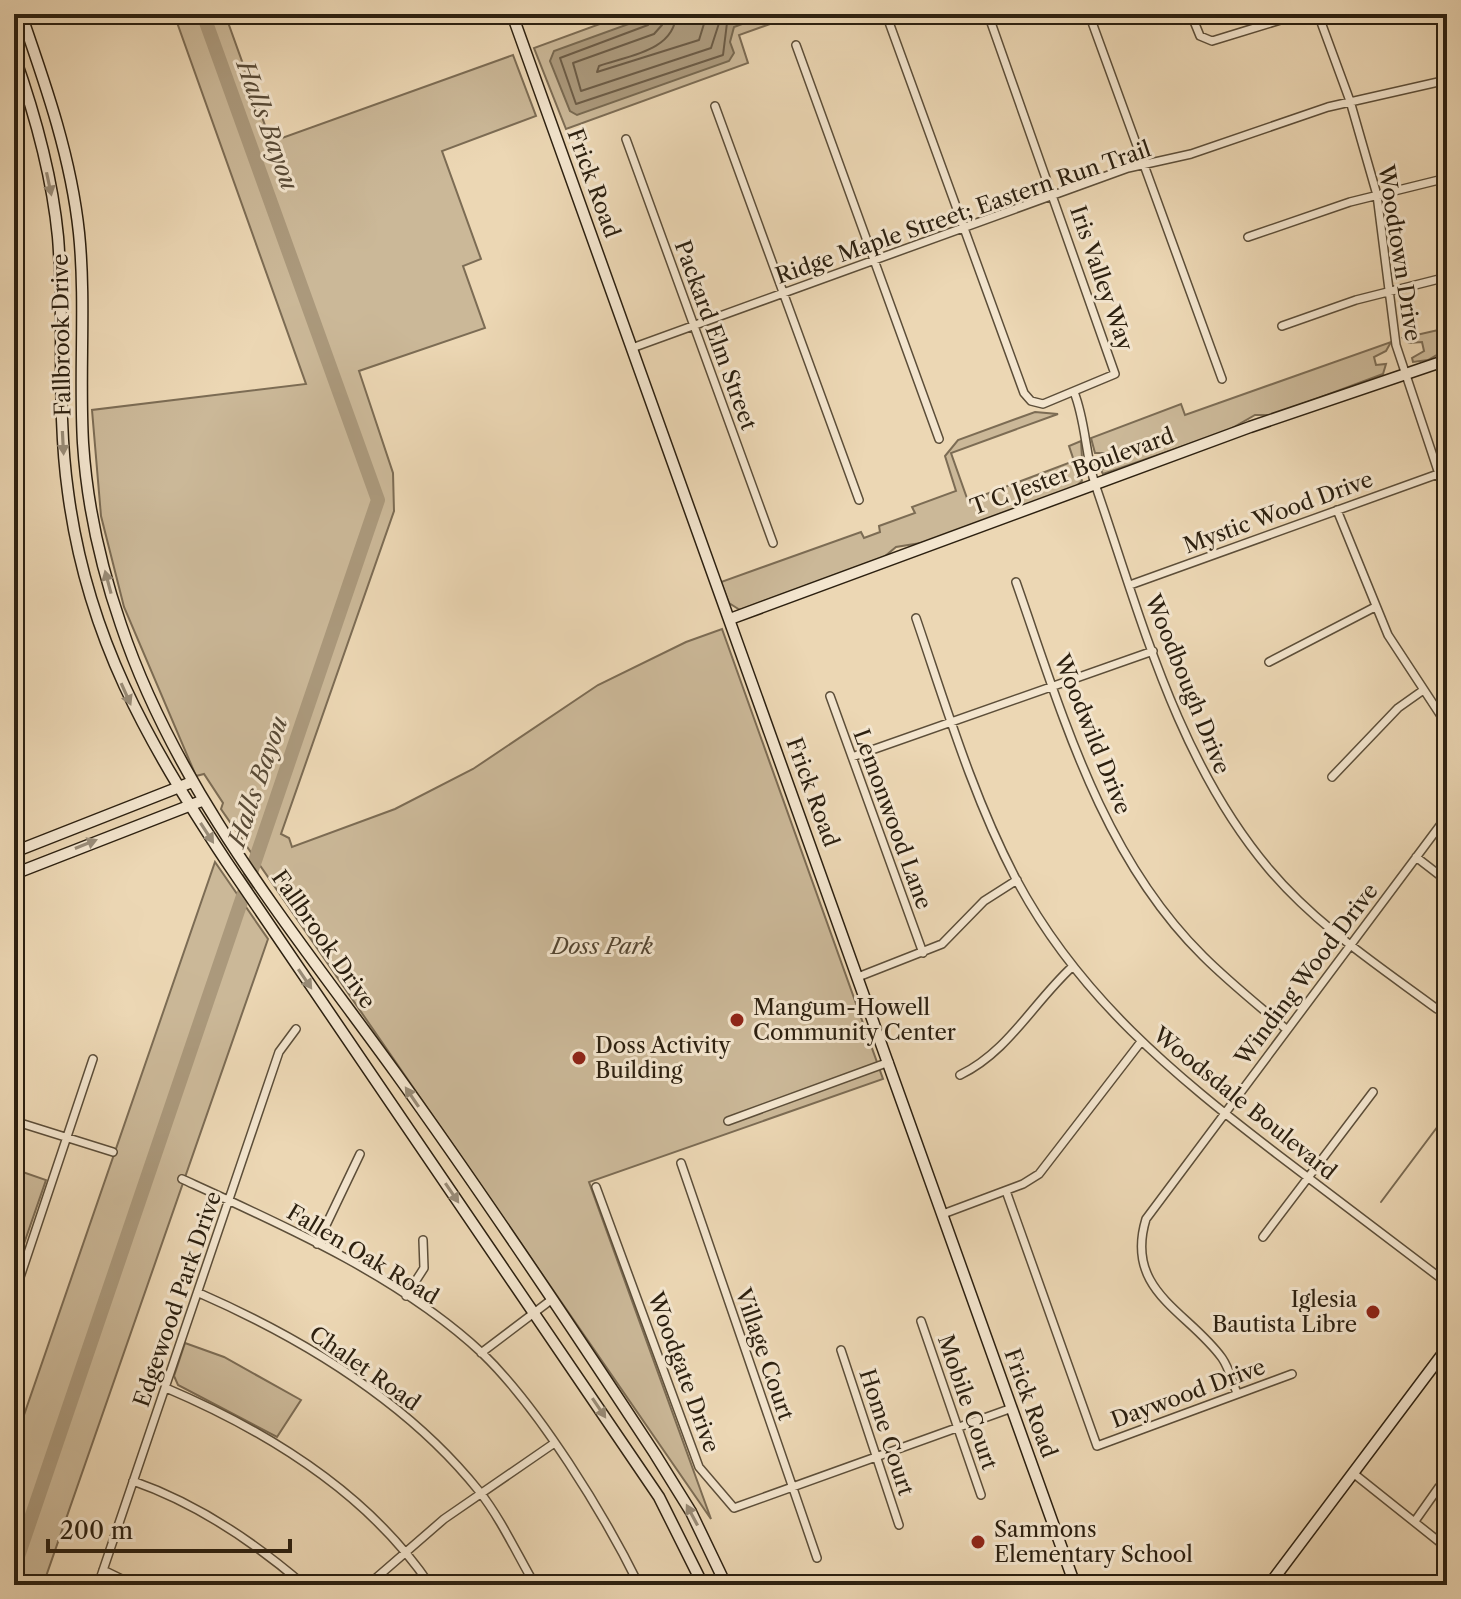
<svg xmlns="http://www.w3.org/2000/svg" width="1461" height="1599" font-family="'Libre Caslon Text',serif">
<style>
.green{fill:#cbb898;stroke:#7c6c54;stroke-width:2}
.water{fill:#ab997c;stroke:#786951;stroke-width:2}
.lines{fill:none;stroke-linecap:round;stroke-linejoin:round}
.shore{stroke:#6c5c46;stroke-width:2}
.stream{stroke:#786951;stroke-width:2}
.river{stroke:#ab997c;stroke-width:14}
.street-casing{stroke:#5c4e39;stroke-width:10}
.secondary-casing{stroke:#2c2010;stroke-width:13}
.street{stroke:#f3e5ce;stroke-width:7}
.secondary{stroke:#f3e5ce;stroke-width:10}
.oneway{fill:#998c78}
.poi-dot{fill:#8f2418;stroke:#f3e5ce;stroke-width:3}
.labels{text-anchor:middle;stroke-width:6;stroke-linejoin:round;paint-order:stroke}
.street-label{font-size:22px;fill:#2c2010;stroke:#f3e5ce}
.park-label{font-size:22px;font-style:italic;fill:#544632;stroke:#f3e5ce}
.poi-label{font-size:22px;fill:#2c2010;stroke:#f3e5ce;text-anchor:start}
.water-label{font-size:24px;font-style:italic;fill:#584a36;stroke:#f3e5ce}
</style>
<rect width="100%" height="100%" fill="#ecd7b4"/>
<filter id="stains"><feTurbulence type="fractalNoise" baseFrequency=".0025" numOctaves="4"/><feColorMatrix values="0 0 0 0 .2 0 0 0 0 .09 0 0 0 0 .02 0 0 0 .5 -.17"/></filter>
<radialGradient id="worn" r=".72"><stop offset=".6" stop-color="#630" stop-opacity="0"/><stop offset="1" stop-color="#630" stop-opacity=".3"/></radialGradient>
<!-- green -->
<path class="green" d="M174,14H225L271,142L513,55L536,116L442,151L481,259L463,266L485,328L359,371L393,473L394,511L281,834L289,838L292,847L395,809L473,769L598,685L686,642L722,629L883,1079L589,1182L711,1519L221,809L223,803L204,774L196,776L124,607L101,516L92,410L306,384Z
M627,14H798L739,35L748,63L566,129L534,48Z
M1447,328V349L1428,360L1413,362L1412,358L1424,351L1422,342L1409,343L1403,338Z
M1391,342L1386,351L1374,357L1376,365L1386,364L1383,374L1273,415H1255L1227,431L1103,474L1101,470L1114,461L1111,453H1095L1091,438L1181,404L1185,415Z
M1035,412L1058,414L951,453L968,501L1074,461L1069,446L1081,441L1082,458L1077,466L1082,481L1074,488L927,542L896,547L884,557L740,610L729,603L721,582L861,532L864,538L880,532L879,526L915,513L912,507L956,491L945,456L958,440Z
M215,862L268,939L43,1585H14V1444Z
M14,1169L46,1180L19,1258L14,1252Z
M185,1343L224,1357L301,1400L277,1437L178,1385L174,1376Z"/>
<!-- water -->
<path class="water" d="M656,14H769L734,27L730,42L734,53L729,61L577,115L570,111L550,61L554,51Z"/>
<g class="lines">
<!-- shore -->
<path class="shore" d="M654,14L648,25L560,58L576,104L723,55L727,23L745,14
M664,14L662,25L654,34L573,63L581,91L711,48L722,14
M676,14C675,51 627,56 599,66L597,72L699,40L707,14"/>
<!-- stream -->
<path class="stream" d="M1381,1202L1447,1114"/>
<!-- river -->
<path class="river" d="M14,1568L378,500L203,14"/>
<!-- street casing -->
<g class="street-casing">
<path id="street" d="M886,14L1024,393L1031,401L1043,404L1115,374L988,14
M1089,14L1222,379
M1191,14L1200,36L1212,41L1300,14
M1318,14L1350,101L1377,195L1396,345L1447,498
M796,45L939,439
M715,106L859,500
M626,139L773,543
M1248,237L1350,202L1447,178
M1282,326L1356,300L1447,277
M632,348L1128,168L1191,154L1328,107L1447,80
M1074,392C1086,422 1085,454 1095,484C1141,617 1177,760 1269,869C1316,925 1379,966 1437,1009
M1337,510L1388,635L1447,725
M1016,582C1062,713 1101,855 1203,956C1229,982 1258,1005 1286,1029
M1130,585L1438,474
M916,618C946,706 973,797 1016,879C1078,996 1174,1075 1277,1154C1334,1197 1390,1240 1447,1283
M1269,662L1375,607
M830,696L923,953
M852,757L1153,651
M1332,777L1398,708L1422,691
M1416,857L1447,881
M858,977L942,944L984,901L1017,880
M960,1075C1008,1052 1033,1003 1072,967
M14,1121L113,1152
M728,1121L889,1062
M681,1163L817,1558
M182,1179C283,1225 401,1277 482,1353C539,1408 604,1514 639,1585
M596,1187L699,1467L734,1508L1012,1408
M1006,1191L1097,1446L1292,1374
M943,1214L1023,1184L1039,1174L1140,1043
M1263,1237L1373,1092
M317,1244L360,1154
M199,1293C304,1339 407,1401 479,1491C501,1519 517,1554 535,1585
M14,1295L93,1059
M406,1296L424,1268L423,1240
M921,1321L981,1495
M841,1350L899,1525
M481,1353L551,1300
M166,1388C267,1431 368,1493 430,1585
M1237,1393C1232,1381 1229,1368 1222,1358C1188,1311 1124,1291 1146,1219L1447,816
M1353,1473L1447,1548
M133,1481C196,1503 253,1541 304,1585
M1415,1521L1439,1487
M103,1570L134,1585
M98,1585L279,1052L296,1029
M368,1585L444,1519L553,1444"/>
</g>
<!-- secondary casing -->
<g class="secondary-casing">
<path id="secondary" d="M21,14C46,86 71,157 79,233C86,303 79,373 83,443C87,505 101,567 121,625C177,792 293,931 395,1072C485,1197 571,1326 655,1454L691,1512L726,1585
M512,14L1075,1585
M14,55C35,114 52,175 58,237C65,322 56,407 68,492C87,637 147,741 226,861L659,1497L703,1585
M730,619L1250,427L1447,360
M14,852L192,782
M14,874L204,800
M1269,1585L1447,1348"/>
</g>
<!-- street -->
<use href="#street" class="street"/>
<!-- secondary -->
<use href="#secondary" class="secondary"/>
</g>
<!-- one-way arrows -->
<defs><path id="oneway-solid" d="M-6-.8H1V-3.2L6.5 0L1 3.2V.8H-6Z" transform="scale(2)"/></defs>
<g class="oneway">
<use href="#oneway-solid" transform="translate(49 184) rotate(78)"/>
<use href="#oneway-solid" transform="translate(63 443) rotate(87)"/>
<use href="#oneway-solid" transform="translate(108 582) rotate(-105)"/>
<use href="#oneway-solid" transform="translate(126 694) rotate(66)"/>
<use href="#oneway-solid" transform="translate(207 833) rotate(57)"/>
<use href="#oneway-solid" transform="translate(86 844) rotate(-22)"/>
<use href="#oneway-solid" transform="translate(305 979) rotate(56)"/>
<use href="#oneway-solid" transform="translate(412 1097) rotate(-124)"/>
<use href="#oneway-solid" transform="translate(452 1193) rotate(56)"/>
<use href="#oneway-solid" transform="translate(599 1408) rotate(56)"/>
<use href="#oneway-solid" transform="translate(692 1515) rotate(-118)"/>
</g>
<!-- markers -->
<g class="poi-dot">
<circle cx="737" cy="1020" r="8"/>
<circle cx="579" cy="1058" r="8"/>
<circle cx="1373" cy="1312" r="8"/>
<circle cx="978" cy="1542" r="8"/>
</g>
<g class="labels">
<!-- street labels -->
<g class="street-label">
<text transform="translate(594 183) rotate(70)" y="8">Frick Road</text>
<text transform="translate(963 212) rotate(-19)" y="8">Ridge Maple Street; Eastern Run Trail</text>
<text transform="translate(1400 253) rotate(81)" y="8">Woodtown Drive</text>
<text transform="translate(1102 278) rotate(71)" y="8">Iris Valley Way</text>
<text transform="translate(61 335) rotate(-91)" y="8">Fallbrook Drive</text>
<text transform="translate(716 335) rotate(70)" y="8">Packard Elm Street</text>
<text transform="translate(1072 471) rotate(-20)" y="8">T C Jester Boulevard</text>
<text transform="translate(1278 512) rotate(-20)" y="8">Mystic Wood Drive</text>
<text transform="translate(1188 684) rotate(68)" y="8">Woodbough Drive</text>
<text transform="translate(1093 734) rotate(68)" y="8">Woodwild Drive</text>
<text transform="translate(813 792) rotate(70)" y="8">Frick Road</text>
<text transform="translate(893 819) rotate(70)" y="8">Lemonwood Lane</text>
<text transform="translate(324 939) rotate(55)" y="8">Fallbrook Drive</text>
<text transform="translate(1306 974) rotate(-53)" y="8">Winding Wood Drive</text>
<text transform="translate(1245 1103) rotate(39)" y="8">Woodsdale Boulevard</text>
<text transform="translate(363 1254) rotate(31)" y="8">Fallen Oak Road</text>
<text transform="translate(177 1299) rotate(-71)" y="8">Edgewood Park Drive</text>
<text transform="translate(765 1354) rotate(71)" y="8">Village Court</text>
<text transform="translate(365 1368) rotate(35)" y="8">Chalet Road</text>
<text transform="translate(684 1372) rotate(70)" y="8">Woodgate Drive</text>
<text transform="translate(1188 1393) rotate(-20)" y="8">Daywood Drive</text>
<text transform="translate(968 1402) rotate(71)" y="8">Mobile Court</text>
<text transform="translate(1031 1403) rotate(70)" y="8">Frick Road</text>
<text transform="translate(887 1432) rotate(72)" y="8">Home Court</text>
</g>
<!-- park labels -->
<g class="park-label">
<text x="602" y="954">Doss Park</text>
</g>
<!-- poi labels -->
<g class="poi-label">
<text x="753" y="1015">Mangum-Howell<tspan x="753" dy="25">Community Center</tspan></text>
<text x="595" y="1053">Doss Activity<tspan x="595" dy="25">Building</tspan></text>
<text x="1357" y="1307" text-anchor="end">Iglesia<tspan x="1357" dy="25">Bautista Libre</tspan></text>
<text x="994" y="1537">Sammons<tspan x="994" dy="25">Elementary School</tspan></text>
</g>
<!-- water labels -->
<g class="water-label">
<text transform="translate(267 125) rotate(70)" y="8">Halls Bayou</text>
<text transform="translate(258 782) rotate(-71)" y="8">Halls Bayou</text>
</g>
</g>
<!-- margin -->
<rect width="1461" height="1599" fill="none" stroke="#ecd7b4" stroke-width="48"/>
<rect x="16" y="16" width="1429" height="1567" fill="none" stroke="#2c2010" stroke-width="4"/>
<rect x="24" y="24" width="1413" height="1551" fill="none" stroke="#2c2010" stroke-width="2"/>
<!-- scale -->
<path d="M48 1539v12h242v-12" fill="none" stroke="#2c2010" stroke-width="4"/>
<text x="60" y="1539" font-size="24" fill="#2c2010" stroke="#f3e5ce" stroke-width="6" paint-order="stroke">200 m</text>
<rect width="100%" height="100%" filter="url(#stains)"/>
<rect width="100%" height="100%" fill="url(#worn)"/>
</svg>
